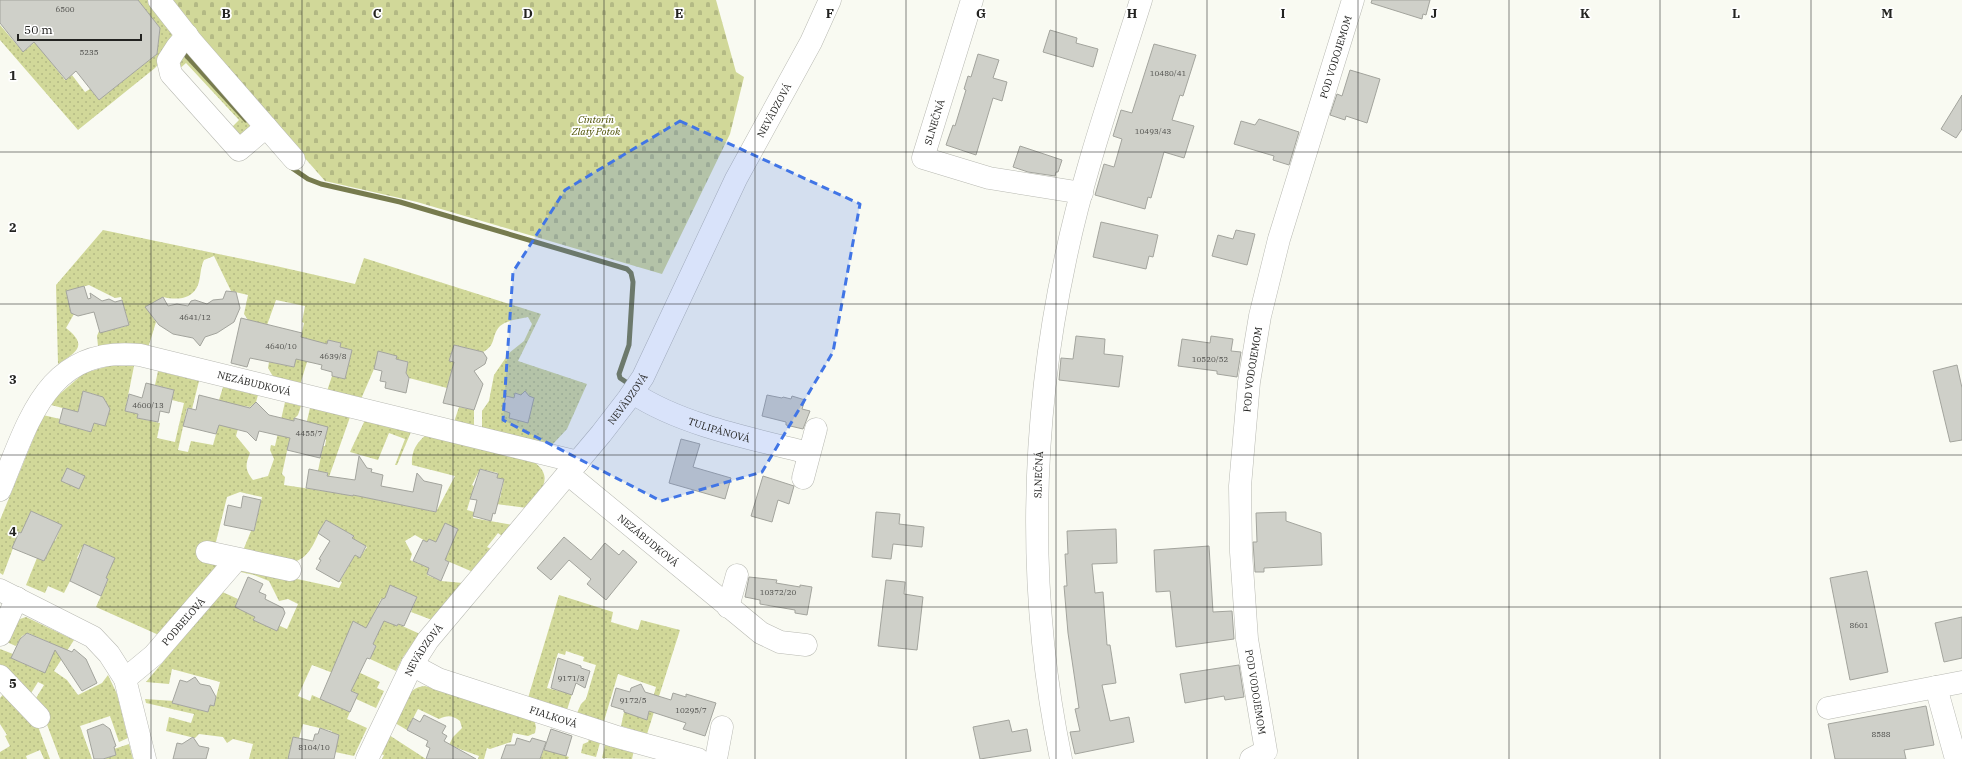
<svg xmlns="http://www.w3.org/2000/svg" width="1962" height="759" font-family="'IBM Plex Serif',serif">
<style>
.grass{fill:url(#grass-dots)}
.cemetery{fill:url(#cemetery-stones)}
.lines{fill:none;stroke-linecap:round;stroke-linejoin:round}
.stream{stroke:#777b4e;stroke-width:5}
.building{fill:#cfd0c9;stroke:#a3a49d}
.minor-casing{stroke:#b8b9b2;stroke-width:23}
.minor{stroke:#fff;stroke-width:22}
.marked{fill:#4175e6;fill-opacity:0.2;stroke:#4175e6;stroke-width:3;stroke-dasharray:8 5;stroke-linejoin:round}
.grid{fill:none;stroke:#232321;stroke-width:1;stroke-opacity:0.55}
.labels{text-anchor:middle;stroke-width:3.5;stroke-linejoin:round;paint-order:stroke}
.number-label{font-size:8px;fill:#4e4e4b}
.street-label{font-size:10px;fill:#232321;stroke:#fff}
.park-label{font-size:10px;font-style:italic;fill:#4b4f00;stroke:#fff}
.grid-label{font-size:13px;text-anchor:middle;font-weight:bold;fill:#232321;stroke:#fff;stroke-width:3.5;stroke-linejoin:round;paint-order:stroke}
</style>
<defs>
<pattern id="grass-dots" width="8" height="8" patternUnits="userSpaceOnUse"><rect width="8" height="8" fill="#d1d899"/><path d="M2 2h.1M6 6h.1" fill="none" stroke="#b3b984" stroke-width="1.8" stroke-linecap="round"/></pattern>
<pattern id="cemetery-stones" width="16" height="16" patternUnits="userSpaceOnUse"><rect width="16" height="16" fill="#d1d899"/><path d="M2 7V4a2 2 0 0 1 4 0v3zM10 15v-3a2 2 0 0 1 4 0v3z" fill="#b3b984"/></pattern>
</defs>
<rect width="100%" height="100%" fill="#f9faf2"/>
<!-- grass -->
<path class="grass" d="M138,0H154L173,36L162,60L155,68L78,130L0,40V25L23,52L35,42L65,80L72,75L85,92L90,89L99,100L157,54L160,28Z
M184,50L253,126L240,135L230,129L239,120L186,63L177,71Z
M103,230L276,266L355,284L364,258L541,314L518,361L587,384L567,429L552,445L482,429V411L489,401L494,375L509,353L524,341L532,324L528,317C519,319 507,320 500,326C491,335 497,345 483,352L454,345L449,360L454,362L447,388L409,378L406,373L408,362L396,359L397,356L374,369L361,399L327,391L332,376L345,379L352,350L340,347L341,343L328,340L327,344L319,342L314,363L307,362L300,385L274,378L268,368L269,362L294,367L304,323L302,322L305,306L276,300L267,325L248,320L244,314L248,295L231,291L214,256L204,260C200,268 201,277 198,285C192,300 176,300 163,297L151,315L156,322L148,348L133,345L98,346L97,336L99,331L102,332L127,326L129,324L121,297L115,298L89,285L66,291L71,312L74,314L66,328C89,346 76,352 58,364L56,285Z
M109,366H134L125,411L138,414L137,418L160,423L157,438L175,442L184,403L172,400L174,390L155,385L158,371L199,381L192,409L187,408L178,450L188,452L191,441L213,445L222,413L219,400L223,387L258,395L256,402L250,407L244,406L236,436L250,453C245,465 245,470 253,480L268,476L274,459L270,450L271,445L275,446L285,402L301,406L298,415L294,419L282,474L285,477L284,485L324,491L328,473L318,471L323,446H325L326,440L306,425L310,408L350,417L324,491L353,496V495L436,512L455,476L412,465C411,452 416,443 426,435L534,462C556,478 539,493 527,508L496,504L497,497L500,498L504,480L497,478L498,473L480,469L472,485L474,486L467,510L474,512L473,518L513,525L502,536L498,533L487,547L491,549L473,572L445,560L427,542L415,535L405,541L412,554L410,560L429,568L427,575L441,581L463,583L432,620L411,612L417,597L390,586L385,598L381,599L373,615L397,626L398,624L420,634L403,657L396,671L370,659L376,646L373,644L378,634L353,622L336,662L380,682L377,688L384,691L376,708L356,699L358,694L347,689L341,676L312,665L298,696L310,701L312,695L350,712L347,719L367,728L354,756L335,752L339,735L331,733L332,731L303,724L299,738L293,737L288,759H249L253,744L233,739L227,743L223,737L199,734L195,738L166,731L169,717L191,723L194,714L146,703L145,699L174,701L172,703L208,712L210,705H214L220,682L172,669L169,684L146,682L178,644L218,590L238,599L235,607L287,629L298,604L288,599L279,601L269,581L254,575L236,571L251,569L339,588L342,582L340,581L355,555L360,557L367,547L352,538L354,536L326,520C315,536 313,558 291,563L242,553L251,531H254L262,497L240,492L227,497L215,546L216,568L161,636L96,607L108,580L105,578L115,558L84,544L77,558L80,561L64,593L48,586L45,593L26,585L37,558L52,539L55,541L62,525L31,511L24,527L25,534L19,532L3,575L0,573V520L43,415L60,419L59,423L91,432L94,423L105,426L109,410L105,400L100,398V396L83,391L78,412L51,405L55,398L84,373Z
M459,407L474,410V426L454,422Z
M365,420L411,432L397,465H395L405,439L389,433L378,460L350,452Z
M559,595L613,612L611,622L638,630L641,620L680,630L647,734L621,726L624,712L647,719L656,687L618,674L604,721L577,713L581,704L586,699L596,665L583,661L584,657L566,651L565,655L558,653L547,688L572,694L567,710L528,698Z
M26,617L74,640L54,671L67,680L78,695L102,683L108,675L117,694L128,738L119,742L110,716L80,726L92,759H60L43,714L33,703L44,685L38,682L28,698L0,664V649L13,654L11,658L40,671L49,663L52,656L48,654L53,644L28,633L22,636L16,646L4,641L14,621Z
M425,686L534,719L536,727L535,733L528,736L513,733L511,742L490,749L487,748L484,759H478L479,756L449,745L453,737L462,728L460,721C453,715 447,715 439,719L418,709L407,730L395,723C402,708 406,687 425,686Z
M6,691L36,721L50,759H44L40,750L26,756L27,759H0V752L10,746L5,736L7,735L0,724V698Z
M389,735L426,759H382L384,755L380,754Z
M590,736L601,739L596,757L581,753L583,744L588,742Z
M606,741L634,750L632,759L602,758Z
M129,744L133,759H103L116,755L114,749Z
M544,749L566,756L569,757L568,759H540Z"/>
<!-- cemetery -->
<path class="cemetery" d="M166,0H716L736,72L744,77L730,134L662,274L417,202L325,181Z"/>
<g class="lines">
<!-- stream -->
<path class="stream" d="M185,54L246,120
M289,166L308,179L321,184L400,202L627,269L631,273L633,282L629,345L619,374L620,378L629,384"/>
</g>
<!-- building -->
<path class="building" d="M0,0H138L160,28L157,54L99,100L76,71L66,80L34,42L23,52L0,23Z
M1372,0H1430L1426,15L1423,14L1422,19L1371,3Z
M1050,30L1077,38L1076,43L1098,49L1093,67L1043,52Z
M1154,44L1196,55L1183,96L1180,95L1172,120L1194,126L1184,158L1164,152L1151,198L1148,197L1145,209L1095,195L1104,164L1114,167L1122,139L1113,136L1121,110L1132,113Z
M978,54L999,60L993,78L1007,82L1002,101L993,98L976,155L946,145L953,125L955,126L966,90L964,89L968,76L971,77Z
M1350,70L1380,79L1367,123L1346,116L1345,120L1330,115L1337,94L1342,96Z
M1962,95V129L1956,138L1941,129Z
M1259,119L1299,132L1289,165L1273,160L1274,156L1234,144L1241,121L1255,125Z
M1020,146L1062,160L1058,172H1056L1055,176L1028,172L1013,167Z
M1101,222L1158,235L1153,257L1149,256L1146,269L1093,257Z
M1236,230L1255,234L1247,265L1212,256L1218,235L1233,239Z
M84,286L88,299L91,298L90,293L102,301L109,299L115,302L122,300L129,325L100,333L94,312L78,316L71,313L66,291Z
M226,291L236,292L240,308L234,322L217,333L205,337L200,346L193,338L173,334L159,325L145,307L163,297L168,306L177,304L188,306L191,301L195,300L207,304L213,300L223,299Z
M241,318L302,333L301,337L327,344L328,340L341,343L340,347L352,350L345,379L332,376V372L321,369L322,365L296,359L294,367L250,358L247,367L231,363Z
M1076,336L1105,339L1104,354L1123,356L1119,387L1059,380L1061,358L1073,359Z
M1211,336L1233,339L1231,351L1241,352L1237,377L1217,374V371L1178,366L1182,339L1210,343Z
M454,345L483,352L487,358L485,364L474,371L483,384L474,410L443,403L454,362L449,361Z
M378,351L397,356L396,359L408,362L406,373L409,378L406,393L385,388L386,382L380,381L382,371L374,369Z
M1957,365L1962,388V440L1950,442L1933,371Z
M146,383L174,390L169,413L160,411L158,422L137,418L138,414L125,411L129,394L142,398Z
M83,391L103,397L110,409L105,426L94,423L91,432L59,423L63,408L78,412Z
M525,391L529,396L534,398L528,423L509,418L510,413L502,410L506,396L514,398L515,393L521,395Z
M199,395L250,408L256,402L269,415L294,421V418L328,427L320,458L287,450L290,438L259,431L256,441L247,432L219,425L216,434L183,426L188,408L196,410Z
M767,395L782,398L783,397L791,399L792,396L805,400L802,409L810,411L803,429L786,425V422L762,416Z
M681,439L700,444L693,467L731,478L725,499L669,483Z
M359,456L367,468L372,469L371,472L383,475L381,486L413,492L417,473L424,481L442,485L436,512L353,495V496L306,488L309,469L328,473L327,476L355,480Z
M67,468L85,476L79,489L61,481Z
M480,469L498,474L497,478L504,479L495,514L493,513L491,521L473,516L477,500L470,499Z
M763,476L794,486L789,504L778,500L772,522L751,516Z
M243,496L261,500L254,531L224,525L228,505L241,508Z
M31,511L62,525L44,561L12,548L19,532L21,533Z
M876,512L900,514L899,524L924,527L922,547L893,544L891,559L872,557Z
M1286,512V521L1321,533L1322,565L1264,568V572H1255L1253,542H1257L1256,513Z
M326,520L354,536L352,538L366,546L360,558L355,555L339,582L316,569L321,560L319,559L330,541L318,533Z
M445,523L458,529L445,560L449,562L441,581L427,574L429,568L413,561L423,540L427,542L429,539L436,542Z
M1116,529L1117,563L1092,564L1095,593L1103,592L1107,645H1110L1116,683L1102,685L1110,721L1129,717L1134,742L1075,754L1070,732L1080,731L1075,709L1079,708L1068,633L1064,586H1067L1065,554H1068L1067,531Z
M564,537L591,560L605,543L619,555L623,550L637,562L606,600L587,584L591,579L569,560L551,580L537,568Z
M84,544L115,558L106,578L108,579L101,596L70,581Z
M1209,546L1213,612L1232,611L1234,639L1176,647L1170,591L1156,592L1154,550Z
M1867,571L1888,672L1850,680L1830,578Z
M248,577L263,584L259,592L266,595L265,599L283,608L285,613L277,631L253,620L255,617L235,607Z
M749,577L777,580L776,583L800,587V585L812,587L807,615L795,613V610L760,604V600L745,597Z
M886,580L905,582L904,594L923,597L917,650L878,646Z
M390,585L417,597L404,626L398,624L397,626L384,621L373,644L376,646L370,659L367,658L351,691L358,694L350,712L320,699L353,621L366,628L382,599L385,598Z
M1962,617V658L1944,662L1935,623Z
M27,633L72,652L74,649L86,659L97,683L82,691L55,650L45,673L11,658L20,639Z
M558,658L581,666V668L590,671L585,688L576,683L572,695L551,688Z
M1239,665L1244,697L1225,700L1224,696L1185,703L1180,674Z
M195,677L200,684L210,686L216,697L214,706L210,705L208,712L172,703L180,680L187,682Z
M641,684L645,692L671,700L673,693L686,697V694L716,703L705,736L683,729L686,723L649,711L647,720L624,712V710L611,706L616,688L630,692L631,688Z
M1926,706L1934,745L1904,750L1906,759H1835L1828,724Z
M424,715L446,726L442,733L447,736L444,741L476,759H426L430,748L426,746L428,741L407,730L413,718L420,722Z
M1009,720L1012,732L1027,729L1031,751L980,759L973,727Z
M103,724L110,729L116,746L114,747L116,755L103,759H94L87,730Z
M320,728L339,735L334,759H288L293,737L313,741L315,734H318Z
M551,729L572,736L566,756L544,750Z
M193,737L199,746L209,748L206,759H173L177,743L182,744Z
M517,738L530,742L532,738L546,742L540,759H501L506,745H515Z"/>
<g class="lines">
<!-- minor casing -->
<g class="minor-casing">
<g id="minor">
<path d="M159,0L192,42L294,159"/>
<path d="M972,0L923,158L989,178L1082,193"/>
<path d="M187,35L177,47L168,61L171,74L239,150L266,127"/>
<path id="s1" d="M633,393C681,425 753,439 809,453"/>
<path id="s2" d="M568,474L761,633L780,642L806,645"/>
<path d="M803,478L816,429"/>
<path id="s3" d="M0,490C29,421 47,345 140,355L578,462"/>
<path d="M207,552L290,570"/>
<path d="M0,590L93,637L109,654L125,679L145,759"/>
<path d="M728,607L737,575"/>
<path d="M0,635L17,598"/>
<path id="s4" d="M412,665L438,679L614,736L698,759"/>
<path d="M0,676L39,717"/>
<path id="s5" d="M125,679L154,655L237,559"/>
<path d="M1936,687L1962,682"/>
<path d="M1828,708L1936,687L1956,759"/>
<path id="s6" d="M367,759L412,665L428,640L601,434L628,399L643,377L736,179L811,42L830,0"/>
<path d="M716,759L722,727"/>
<path id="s7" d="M1061,759C1027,596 1030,424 1065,261C1083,173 1114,86 1141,0"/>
<path id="s8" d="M1251,759L1266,751L1247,639L1241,552L1240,486L1249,382L1260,316L1279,239L1353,0"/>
</g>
</g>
<!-- minor -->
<use href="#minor" class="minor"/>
</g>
<!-- marked area -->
<path class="marked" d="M680,121L860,204L833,352L762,472L661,501L503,420L513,272L565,190Z"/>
<!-- grid -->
<path class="grid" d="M151,0V759M302,0V759M453,0V759M604,0V759M755,0V759M906,0V759M1056,0V759M1207,0V759M1358,0V759M1509,0V759M1660,0V759M1811,0V759M0,152H1962M0,304H1962M0,455H1962M0,607H1962"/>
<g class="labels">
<!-- number labels -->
<g class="number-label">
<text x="65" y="12">6500</text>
<text x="89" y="55">5235</text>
<text x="1168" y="76">10480/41</text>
<text x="1153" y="134">10493/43</text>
<text x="195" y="320">4641/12</text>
<text x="281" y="349">4640/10</text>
<text x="333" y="359">4639/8</text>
<text x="1210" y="362">10520/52</text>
<text x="148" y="408">4600/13</text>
<text x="309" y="436">4455/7</text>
<text x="778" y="595">10372/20</text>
<text x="1859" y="628">8601</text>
<text x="571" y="681">9171/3</text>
<text x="633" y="703">9172/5</text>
<text x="691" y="713">10295/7</text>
<text x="1881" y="737">8588</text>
<text x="314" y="750">8104/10</text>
</g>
<!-- street labels -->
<g class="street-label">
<text dy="4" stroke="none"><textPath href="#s8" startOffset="725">POD VODOJEMOM</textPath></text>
<text dy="4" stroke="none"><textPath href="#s6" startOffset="771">NEVÄDZOVÁ</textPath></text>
<text transform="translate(934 122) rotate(-73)" y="4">SLNEČNÁ</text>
<text dy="4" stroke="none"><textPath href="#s8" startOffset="401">POD VODOJEMOM</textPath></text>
<text dy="4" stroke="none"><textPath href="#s3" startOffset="332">NEZÁBUDKOVÁ</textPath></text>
<text dy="4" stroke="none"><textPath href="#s6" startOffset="447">NEVÄDZOVÁ</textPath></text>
<text dy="4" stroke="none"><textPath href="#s1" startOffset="94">TULIPÁNOVÁ</textPath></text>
<text dy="4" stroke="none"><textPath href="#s7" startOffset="286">SLNEČNÁ</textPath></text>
<text dy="4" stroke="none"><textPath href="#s2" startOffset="104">NEZÁBUDKOVÁ</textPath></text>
<text dy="4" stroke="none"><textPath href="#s5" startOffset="82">PODBEĽOVÁ</textPath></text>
<text dy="4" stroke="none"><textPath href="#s6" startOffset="123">NEVÄDZOVÁ</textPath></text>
<text transform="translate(1256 692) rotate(81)" y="4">POD VODOJEMOM</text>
<text dy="4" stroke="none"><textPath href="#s4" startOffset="151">FIALKOVÁ</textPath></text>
</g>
<!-- park labels -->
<g class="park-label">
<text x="596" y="123">Cintorín<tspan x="596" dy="12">Zlatý Potok</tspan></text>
</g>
</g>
<g class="grid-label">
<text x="226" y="18">B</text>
<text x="377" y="18">C</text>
<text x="528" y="18">D</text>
<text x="679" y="18">E</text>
<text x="830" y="18">F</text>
<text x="981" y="18">G</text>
<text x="1132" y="18">H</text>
<text x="1283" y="18">I</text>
<text x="1434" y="18">J</text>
<text x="1585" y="18">K</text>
<text x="1736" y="18">L</text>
<text x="1887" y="18">M</text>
<text x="13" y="80">1</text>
<text x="13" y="232">2</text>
<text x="13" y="384">3</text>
<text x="13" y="536">4</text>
<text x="13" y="688">5</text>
</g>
<!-- scale -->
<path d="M18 34v6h123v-6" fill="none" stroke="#232321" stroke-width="2"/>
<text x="24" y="34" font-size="12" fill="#232321" stroke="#ffffff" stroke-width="3" paint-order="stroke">50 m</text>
</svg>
